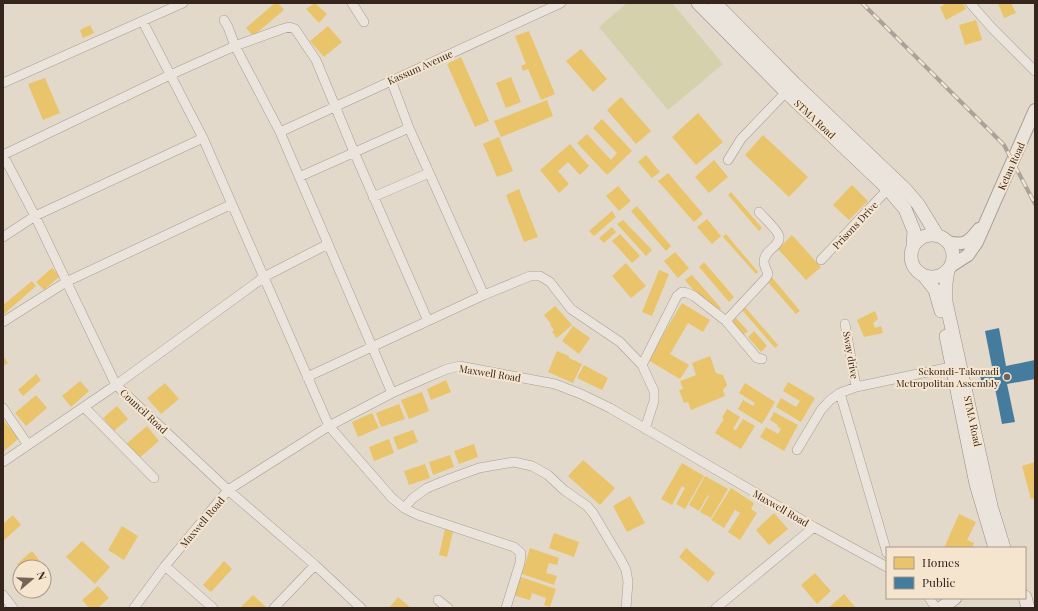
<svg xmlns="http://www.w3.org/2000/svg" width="1038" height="611" font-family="'Playfair Display',serif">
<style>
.green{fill:#d5d1ac}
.homes{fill:#e9c46a}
.public{fill:#457b9d}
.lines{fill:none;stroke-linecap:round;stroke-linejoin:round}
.minor-casing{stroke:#a79e94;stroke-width:10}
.tertiary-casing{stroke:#a79e94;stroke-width:14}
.secondary-casing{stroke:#978d83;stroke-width:14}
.minor{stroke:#eae4dc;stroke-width:9}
.tertiary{stroke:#eae4dc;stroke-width:12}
.secondary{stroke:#eae4dc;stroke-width:13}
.rail-casing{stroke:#aaa39c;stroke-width:4}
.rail{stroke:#f5e5cf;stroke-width:2.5;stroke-dasharray:8;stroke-linecap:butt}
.poi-dot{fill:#726459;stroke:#f5e5cf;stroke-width:1.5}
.labels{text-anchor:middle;stroke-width:4;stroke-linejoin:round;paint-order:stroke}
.street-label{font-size:10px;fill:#35251c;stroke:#f5e5cf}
.poi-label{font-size:10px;fill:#35251c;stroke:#f5e5cf;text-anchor:end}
</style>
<rect width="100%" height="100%" fill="#e2d9ca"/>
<!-- green -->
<path class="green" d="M627,3H672L723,64L668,110L599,27Z"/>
<!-- homes -->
<path class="homes" d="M275,3H278L284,10L253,36L246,28Z
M315,3L327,14L319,23L306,9Z
M947,3H963L966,9L946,20L940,7Z
M998,3H1011L1016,13L1004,18Z
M976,20L982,40L965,45L959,25Z
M90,25L94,33L83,38L80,30Z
M328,26L342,42L324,57L310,41Z
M529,31L555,94L541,100L528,69L523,71L521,66L526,64L515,36Z
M581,49L607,79L593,92L566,61Z
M461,57L489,121L475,127L447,64Z
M511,77L521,102L506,108L496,83Z
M45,78L60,113L43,120L28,84Z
M621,97L651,131L636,144L607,110Z
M547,100L553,116L501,137L494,121Z
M698,113L723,142L696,165L672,137Z
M602,119L632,151L607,175L577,143L587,134L611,160L617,153L593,128Z
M763,135L808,177L789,197L745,155Z
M499,137L513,171L497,177L483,144Z
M570,144L589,166L580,175L568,162L558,171L569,184L559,193L540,170Z
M646,155L660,172L652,178L638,162Z
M714,160L728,177L709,193L695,177Z
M668,173L703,214L694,222L658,181Z
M852,185L868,201L849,220L833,205Z
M618,186L631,201L619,211L606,196Z
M519,189L538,237L524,242L506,195Z
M731,192L762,228L759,231L728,195Z
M637,206L671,246L666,251L631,211Z
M612,211L616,217L594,236L589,231Z
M707,219L721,236L712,244L697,227Z
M623,220L652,250L646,256L617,224Z
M612,227L616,232L604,243L599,238Z
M620,234L640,256L632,263L612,241Z
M726,234L758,272L756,274L723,237Z
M792,235L821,267L806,280L778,249Z
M675,252L689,268L678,278L664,261Z
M704,262L734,297L729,302L699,267Z
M626,263L646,286L631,298L612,276Z
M52,268L60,276L44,290L36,282Z
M659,270L669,274L652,316L642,312Z
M692,275L721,308L716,312L703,297L701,299L685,280Z
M770,275L800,311L796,314L765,279Z
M32,281L36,286L3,315V305Z
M682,303L710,320L703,332L688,323L670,354L689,365L680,379L648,360Z
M555,306L572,325L557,338L552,332L554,330L550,325L551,324L544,315Z
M745,307L778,345L775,348L742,310Z
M875,311L878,319L873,323L875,328L881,326L883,333L864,337L857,320Z
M736,318L748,331L743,335L732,322Z
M573,326L590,338L579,354L562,341Z
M754,331L767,346L761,352L748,337Z
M557,351L569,356V358L582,364L573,383L548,372Z
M3,356L8,363L3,366Z
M710,356L716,373L723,375L727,385L723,390L725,396L691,410L688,402L684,403L679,390L683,389L680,381L696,375L692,363Z
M584,365L608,378L602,390L577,378Z
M36,374L41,380L23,396L18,390Z
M446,380L451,392L431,400L427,389Z
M80,381L89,391L71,407L62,396Z
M788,382L815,398L801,422L776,407L781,398L796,407L800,401L783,391Z
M165,383L179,399L161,414L147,398Z
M745,383L775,402L762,424L738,409L743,400L753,406L755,403L739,393Z
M422,392L429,411L409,419L401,400Z
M36,395L47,408L26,426L15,413Z
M399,404L405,419L381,427L376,413Z
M117,406L128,419L114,431L103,418Z
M727,409L740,417L733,429L736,430L743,419L755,426L741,449L715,433L724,419L722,418Z
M774,412L798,425L784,451L760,437L766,427L778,434L781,429L777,426L778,425L770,420Z
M372,413L379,428L358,437L352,422Z
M3,420L19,438L3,452Z
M147,426L159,441L137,460L125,445Z
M413,430L418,442L398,450L393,437Z
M389,439L394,453L374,461L369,447Z
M474,444L478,457L459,464L454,451Z
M450,455L454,467L433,475L429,462Z
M583,460L615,488L600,505L568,476Z
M1035,462V498L1031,499L1022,466Z
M682,463L704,476L685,509L676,504L685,488L682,486L672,505L661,499Z
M425,464L430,478L409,485L404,471Z
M705,476L728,489L711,518L700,512L709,496L708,495L699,511L689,505Z
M731,488L754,503L751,509L757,513L740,540L728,532L740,513L735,510L724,528L711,520Z
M630,496L645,523L627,532L613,506Z
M774,513L788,529L769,545L756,530Z
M959,514L976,522L967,540L974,543L972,548H944Z
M13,515L21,525L3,541V524Z
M122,526L138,536L124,560L108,550Z
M445,529L453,532L447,557L439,555Z
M554,533L579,542L574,557L549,548Z
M82,541L110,567L95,584L66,557Z
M530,548L559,558L557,565L549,563L546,573L557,576L554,585L522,574Z
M686,548L715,573L708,582L679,557Z
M32,551L47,570L44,573V567H20L17,564Z
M224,561L232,569L211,592L203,585Z
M815,573L831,591L817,604L801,585Z
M518,576L556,589L550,607L544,605L546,598L532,593L530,600L512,595Z
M98,586L109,598L98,608H89L82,600Z
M844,594L856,608H828Z
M253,595L267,608H240Z
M398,597L411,608H389Z"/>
<!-- public -->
<path class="public" d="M999,328L1006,366L1035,360V379L1007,384L1015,422L1002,424L994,383L982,385L980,375L993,372L985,331Z"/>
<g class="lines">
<!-- minor casing -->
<g class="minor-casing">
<path id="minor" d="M352,3L364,22
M970,3L992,28L1035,71
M224,20L228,27L235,46L280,132L392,393
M143,22L203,138L329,426L392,498L404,508L418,515L514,547L521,553L520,563L506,608
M391,80L409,128L484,295
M3,83L183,3
M280,132L561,3
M3,155L170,75L235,46L282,29L289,27L295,29L316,60L354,152L428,321
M3,155L35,216L116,385L228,490L315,565L361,608
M728,160L741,139L786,92
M299,177L409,128
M373,197L429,173
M3,237L35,216L203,138
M821,260L888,189
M726,321L766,278L768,274C767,270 764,267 764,262C764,249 781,247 779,236C777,229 764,218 759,212
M3,322L66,282L232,204
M845,324L856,387
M642,365L677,296L682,292L687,293L694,296L726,321L757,358L762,359
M307,377L484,295L530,276H540L550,282L571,309L620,342L642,365L654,391V401L645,429
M840,393L887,553
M84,407L154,478
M3,408L28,445
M797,450L821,410L830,400L840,393L856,387L951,367
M3,462L116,385L264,277L328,244
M404,508L413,498L427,488L449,479L479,468L514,462L532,466L548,475L564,490L587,506L593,513L621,560L626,570L628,582L626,608
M165,566L213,608
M3,595L13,608
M929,598L936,608
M438,600L448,608
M134,608L165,566L228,490L329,426L392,393L426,378L447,369L460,366L555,384L581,394L610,408L814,527L887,567
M274,608L315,565
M716,608L814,527"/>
</g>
<!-- tertiary casing -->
<g class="tertiary-casing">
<path id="tertiary" d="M948,242C965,246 969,242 979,229
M951,266L968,255L977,242L1035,110"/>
</g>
<!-- secondary casing -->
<g class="secondary-casing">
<path id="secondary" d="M698,3L786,92L888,189L905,209L914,231L913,245
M715,3L795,84L906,190L918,204L937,235
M911 256a21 21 0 1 1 42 0a21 21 0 1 1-42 0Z
M948,270L946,283V302L991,506L1004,548
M924,276L935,290L941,311
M946,336L976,484L995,548
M1025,597L1028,608
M941,608L955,598"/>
</g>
<!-- minor -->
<use href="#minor" class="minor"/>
<!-- tertiary -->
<use href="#tertiary" class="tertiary"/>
<!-- secondary -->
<use href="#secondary" class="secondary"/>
<!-- rail casing -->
<g class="rail-casing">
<path id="rail" d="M862,3L1004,145L1035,204"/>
</g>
<!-- rail -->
<use href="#rail" class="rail"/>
</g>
<!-- markers -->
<circle class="poi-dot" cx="1007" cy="377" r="4"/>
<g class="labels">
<!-- street labels -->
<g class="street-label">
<text transform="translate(420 67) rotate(-24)" y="4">Kassum Avenue</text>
<text transform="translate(815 119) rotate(43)" y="4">STMA Road</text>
<text transform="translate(1011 166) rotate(-66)" y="4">Ketan Road</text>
<text transform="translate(855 225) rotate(-47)" y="4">Prisons Drive</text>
<text transform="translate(851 355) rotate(80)" y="4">Sway drive</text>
<text transform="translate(490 373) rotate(9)" y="4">Maxwell Road</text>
<text transform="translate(144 411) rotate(43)" y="4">Council Road</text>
<text transform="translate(973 421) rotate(78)" y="4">STMA Road</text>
<text transform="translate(781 508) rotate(30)" y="4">Maxwell Road</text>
<text transform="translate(202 522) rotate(-50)" y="4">Maxwell Road</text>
</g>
<!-- poi labels -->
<g class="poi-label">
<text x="999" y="375">Sekondi-Takoradi<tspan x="999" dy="12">Metropolitan Assembly</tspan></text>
</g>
</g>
<!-- border -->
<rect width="1038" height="611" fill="none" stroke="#35251c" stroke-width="8"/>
<!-- legend -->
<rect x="886" y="547" width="140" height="52" fill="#f5e5cf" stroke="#a89887"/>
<rect x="894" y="557" width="20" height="12" fill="#e9c46a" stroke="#a89887"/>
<text x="922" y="567" font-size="12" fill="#35251c">Homes</text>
<rect x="894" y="577" width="20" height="12" fill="#457b9d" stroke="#a89887"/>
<text x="922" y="587" font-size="12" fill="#35251c">Public</text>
<!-- north arrow -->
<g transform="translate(32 579) rotate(71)"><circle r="19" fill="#f5e5cf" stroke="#a89887"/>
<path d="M0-3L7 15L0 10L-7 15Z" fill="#726459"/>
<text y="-6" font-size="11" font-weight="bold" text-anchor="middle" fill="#35251c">N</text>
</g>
</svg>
